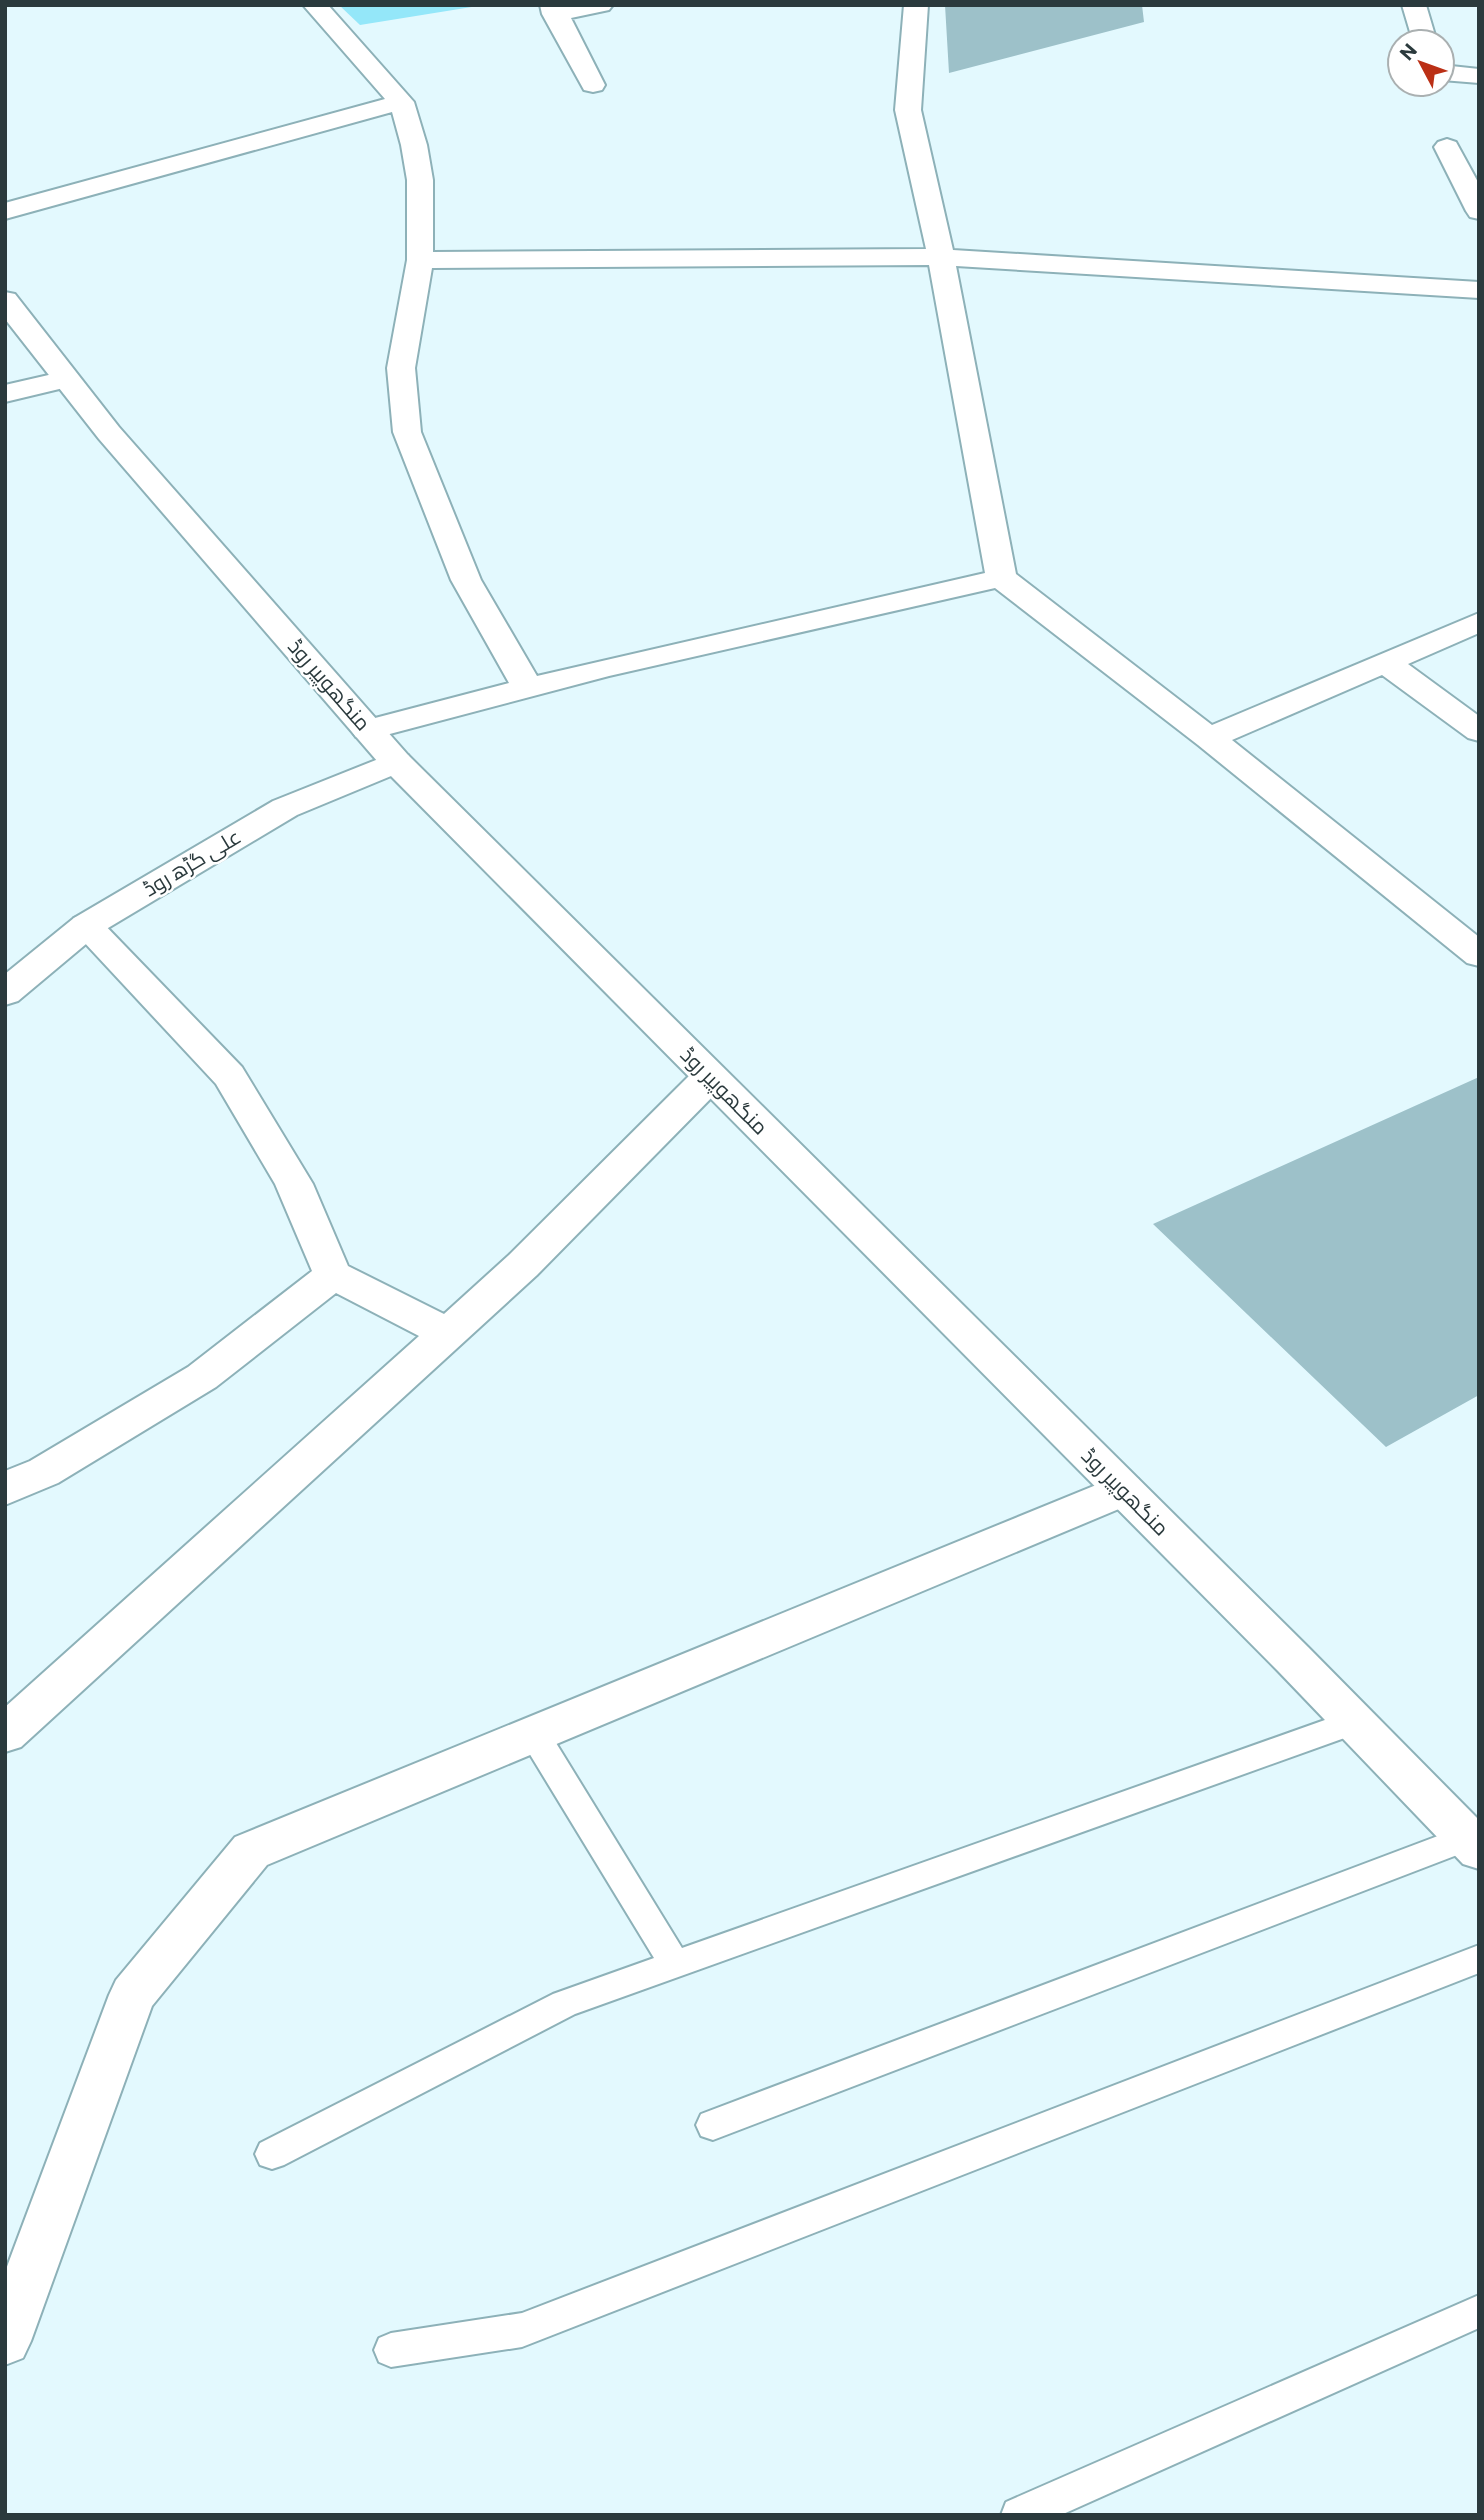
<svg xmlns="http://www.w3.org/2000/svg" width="1484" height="2520" font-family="Commissioner,Cairo,sans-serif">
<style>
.green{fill:#94e7f9}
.building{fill:#9dc1c9}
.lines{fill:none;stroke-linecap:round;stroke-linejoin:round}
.lane-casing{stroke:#8db1b8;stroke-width:4}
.street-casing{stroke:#8db1b8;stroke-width:4}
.secondary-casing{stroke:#8db1b8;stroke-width:4}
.primary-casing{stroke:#8db1b8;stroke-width:4}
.lane{fill:#fff;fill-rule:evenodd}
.street{fill:#fff;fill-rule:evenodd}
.secondary{fill:#fff;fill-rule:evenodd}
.primary{fill:#fff;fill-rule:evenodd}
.labels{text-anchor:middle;stroke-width:5;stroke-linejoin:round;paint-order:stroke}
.street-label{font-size:21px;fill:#2b3a3d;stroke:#fff}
</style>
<rect width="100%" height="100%" fill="#e3f9fe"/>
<!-- green -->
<path class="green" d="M339,5H484L360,25Z"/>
<!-- building -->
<path class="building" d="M945,5H1142L1144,22L949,73Z
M1479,1077V1395L1386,1447L1153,1224Z"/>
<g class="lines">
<!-- lane casing -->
<g class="lane-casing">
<path id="lane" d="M1353,1710L1364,1713L1368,1722L1364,1731L575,2014L284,2165L272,2169L260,2165L255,2154L260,2143L553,1994L654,1958L523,1743L519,1734L523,1725L534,1722L545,1725L682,1948Z
M1467,1825L1479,1831L1478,1847L713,2140L701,2136L696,2125L701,2114Z
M1479,1945V1973L522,2347L391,2367L379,2362L374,2350L379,2338L391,2333L522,2313Z
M1479,2295V2328L1061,2515H1001L1006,2502Z"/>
</g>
<!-- street casing -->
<g class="street-casing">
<path id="street" d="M303,5H328L414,102L427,145L433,180V252L926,249L895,110L904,5H928L921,110L953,250L1479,282V298L956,266L1016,574L1212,725L1479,613V633L1408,664L1479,716V741L1468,738L1382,675L1232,740L1479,937V966L1467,963L1198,745L995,588L609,676L367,740L356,737L351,730L356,723L509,683L451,580L393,432L387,368L407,260V180L401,145L392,112L5,219V203L385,99ZM929,265L985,573L537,676L481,580L421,432L415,368L432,268Z
M540,5H613L609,10L571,18L605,85L602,90L593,92L584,90L542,14Z
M1402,5H1426L1437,42H1413Z
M1442,65L1479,69V83L1442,80Z
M1447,139L1456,142L1479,184V219L1470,217L1466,211L1434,147L1438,142Z
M66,371L76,373L80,379L76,385L5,402V385Z
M86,915L98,918L242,1067L313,1184L348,1266L444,1314L509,1255L697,1068L710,1065L723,1068L728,1077L723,1086L537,1275L21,1747L5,1752V1707L419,1336L336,1293L216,1387L58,1483L5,1505V1471L30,1461L188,1367L312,1271L275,1184L216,1084L69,926L74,918Z
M1123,1474L1138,1479L1144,1490L1138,1501L267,1865L152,2006L31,2341L23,2358L5,2365V2272L109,1995L116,1980L235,1837Z"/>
</g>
<!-- secondary casing -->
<g class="secondary-casing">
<path id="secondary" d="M396,752L408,755L412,762L408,769L297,815L98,934L18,1001L5,1005V974L74,918L273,801Z"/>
</g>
<!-- primary casing -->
<g class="primary-casing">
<path id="primary" d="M5,292L15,294L119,427L408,755L1308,1647L1479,1820V1869L1463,1864L1278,1671L384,769L99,439L5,319Z"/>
</g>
<!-- lane -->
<use href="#lane" class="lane"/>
<!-- street -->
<use href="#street" class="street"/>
<!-- secondary -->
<use href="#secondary" class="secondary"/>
<!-- primary -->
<use href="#primary" class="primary"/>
</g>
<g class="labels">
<!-- street labels -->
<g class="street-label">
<text transform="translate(329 685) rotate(49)" y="7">منگھوپیر روڈ</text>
<text transform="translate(192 863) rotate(-31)" y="7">علی گڑھ روڈ</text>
<text transform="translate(724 1091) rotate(45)" y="7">منگھوپیر روڈ</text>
<text transform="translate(1125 1492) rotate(45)" y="7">منگھوپیر روڈ</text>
</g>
</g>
<!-- border -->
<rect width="1484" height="2520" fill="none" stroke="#2b3a3d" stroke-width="14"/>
<!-- north arrow -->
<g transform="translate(1421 63) rotate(311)"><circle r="33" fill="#ffffff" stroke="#aab0b1" stroke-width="2"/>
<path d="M0-5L12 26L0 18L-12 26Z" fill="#bb3016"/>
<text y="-10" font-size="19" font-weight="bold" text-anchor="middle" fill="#2b3a3d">N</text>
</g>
</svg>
